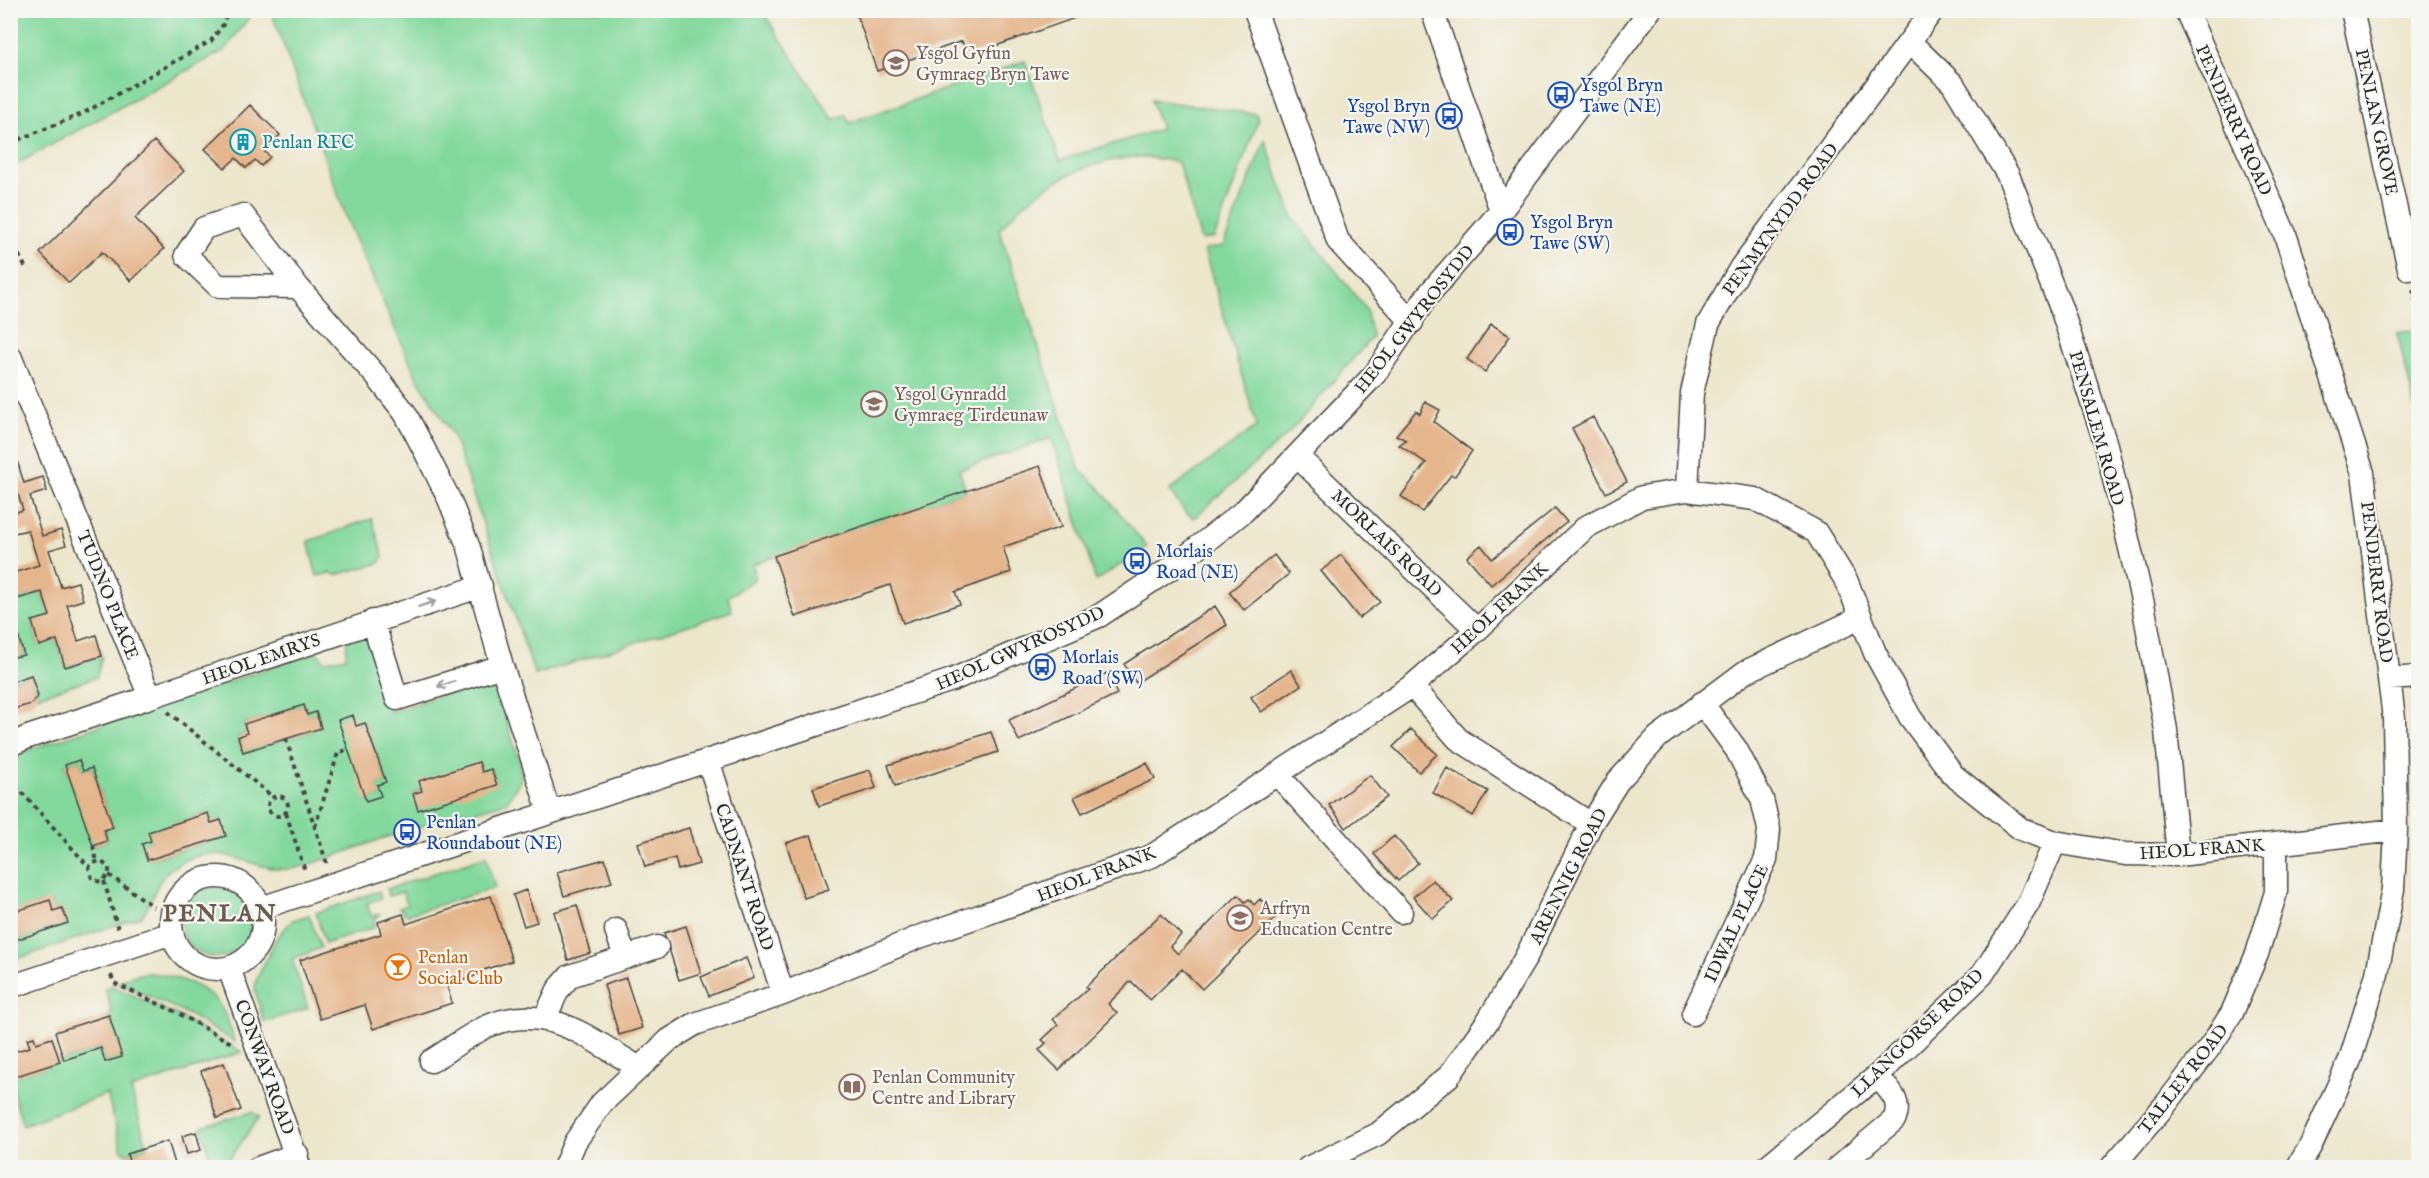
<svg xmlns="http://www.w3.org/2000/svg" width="2429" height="1178" font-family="'IM FELL English',serif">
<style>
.green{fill:#83d99d;stroke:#578264;stroke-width:1.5;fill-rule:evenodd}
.building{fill:#e5b68c}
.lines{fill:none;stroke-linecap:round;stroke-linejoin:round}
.minor-casing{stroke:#484743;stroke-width:25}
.path{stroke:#484743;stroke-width:4;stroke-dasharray:4.5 4.5;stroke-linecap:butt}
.minor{stroke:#fff;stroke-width:22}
.oneway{stroke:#a0a0a0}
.labels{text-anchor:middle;stroke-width:4.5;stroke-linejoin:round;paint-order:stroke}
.education-label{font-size:18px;fill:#785e54;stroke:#f6f6f2;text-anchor:start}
.transit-label{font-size:18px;fill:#164399;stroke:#f6f6f2;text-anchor:start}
.street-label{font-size:18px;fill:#2b2b2b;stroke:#f6f6f2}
.culture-label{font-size:18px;fill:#0d838f;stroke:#f6f6f2;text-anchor:start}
.food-label{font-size:18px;fill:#c56008;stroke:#f6f6f2;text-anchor:start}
.district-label{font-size:24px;font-weight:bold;letter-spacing:1.5px;fill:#6c5c4d;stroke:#f6f6f2}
</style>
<rect width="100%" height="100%" fill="#f6f6f2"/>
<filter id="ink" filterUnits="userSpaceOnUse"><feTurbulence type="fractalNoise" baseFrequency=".0167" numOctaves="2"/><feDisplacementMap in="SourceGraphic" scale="12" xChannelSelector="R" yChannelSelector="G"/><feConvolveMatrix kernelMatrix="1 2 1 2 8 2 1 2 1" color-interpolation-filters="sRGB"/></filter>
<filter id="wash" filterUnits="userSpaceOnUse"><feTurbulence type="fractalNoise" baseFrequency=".008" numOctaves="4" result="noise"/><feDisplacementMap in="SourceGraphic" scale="24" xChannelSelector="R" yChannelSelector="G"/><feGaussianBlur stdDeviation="1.35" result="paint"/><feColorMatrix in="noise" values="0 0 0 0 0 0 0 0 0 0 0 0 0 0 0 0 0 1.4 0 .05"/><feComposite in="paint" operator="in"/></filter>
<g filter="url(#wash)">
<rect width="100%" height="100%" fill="#ece6ca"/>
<!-- green -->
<path class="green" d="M10,11L11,10L254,11L225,50L11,167Z
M271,11H762L833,119L846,115L849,123L1025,61L1060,160L1161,129L1151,100L1256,114L1258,121L1214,238L1201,240L1178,162C1164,160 1149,156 1136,157C1079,162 1035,187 999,230L1080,471L1096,484L1147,547L1096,581L1052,438L959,470L966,491L753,564L755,577L753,580L728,597L732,611L535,675L453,436L415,374L348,222Z
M1265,140L1292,216L1366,309L1372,337L1288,434L1194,518L1186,513L1169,491L1257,426L1204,250L1223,246Z
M2418,330V418L2397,333Z
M372,519L383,556L380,563L336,575L330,573L317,576L308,541C331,535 349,525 372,519Z
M42,592L50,616L32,622L39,645L57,640L65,667L102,656L97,677L38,696L31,675L12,681L11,658L24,654L15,625L11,626V601Z
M364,633L391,712L484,681L494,683L520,763L521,779L507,802C470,813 433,822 396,834C363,844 330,860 296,868C261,876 229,844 194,857C154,871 161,887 142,916L11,961L10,942L67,923L62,908L53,911L50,901L11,913V756L316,652L325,661L346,657L347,640ZM304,705L307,715L317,712L321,728L243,752L238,737L247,733L244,724ZM352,715L356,726L365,723L386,782L377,785L380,796L367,801ZM79,760L83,771L92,768L113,827L104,830L107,841L94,846L65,765ZM479,763L482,772L492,770L496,785L413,794ZM208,813L211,823L221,820L225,836L148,860L142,845L151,841L149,832Z
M486,856L495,888L407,915L399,908L407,905L403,892L388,896L387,889Z
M181 922a35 35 0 1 1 70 0a35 35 0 1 1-70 0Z
M379,891L381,898L367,903L371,916L380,914L374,920L375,927L325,944L316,913Z
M309,915L321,948L292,959L308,1008L264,1022L255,990L256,981L277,937L293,920Z
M145,973C167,973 205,985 218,1003C227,1013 230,1030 235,1042L182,1011L118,983L128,977Z
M112,986L175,1014L242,1052L131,1089L147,1147L127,1154L122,1150L107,1094L23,1125L11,1086L10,1074L13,1077L101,1048L105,1062L121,1057L109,1015L112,1013L105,988Z
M252,1112L259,1117L226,1164L213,1167L201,1127Z"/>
<g id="blocks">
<!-- building -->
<path class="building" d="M855,10H1095V11L967,56L962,41L877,71Z
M250,105L280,135L264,151L270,157L261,166L255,160L246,168L236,158L225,168L205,149Z
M154,141L184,171L135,218L164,249L131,281L102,252L69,283L40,253Z
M1491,324L1510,336L1485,372L1467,359Z
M1425,402L1440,410L1434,422L1472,451L1455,476L1451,475L1422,512L1401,496L1426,463L1399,445L1406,440L1396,435L1416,411L1420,414Z
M1593,417L1627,482L1606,493L1572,428Z
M13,447L24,483L43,477L47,491L30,496L42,536L61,530L66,545L49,550L61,587L78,582L83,600L67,605L78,641L96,635L102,656L65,667L57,640L39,646L32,621L50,616L42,592L10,601V574L39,565L28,530L10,534V514L23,510L13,478H10V448Z
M1040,466L1061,527L1003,547L1011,572L955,592L960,604L903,623L890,585L795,617L774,556Z
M1555,508L1567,522L1491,585L1467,557L1481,545L1492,559Z
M1274,555L1289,574L1244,610L1229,592Z
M1341,555L1380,602L1359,618L1321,571Z
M1215,606L1227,625L1136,683L1124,664Z
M15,625L24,655L10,658V626Z
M1291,670L1301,685L1261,712L1251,697Z
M1107,673L1117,694L1019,741L1009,720Z
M31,675L38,696L31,704L10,710V682Z
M304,705L307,715L316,712L321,728L243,752L238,737L247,733L244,724Z
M353,715L356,726L365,723L386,782L377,785L381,796L366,801L338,720Z
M1411,729L1437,754L1419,772L1393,747Z
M991,732L998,752L895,786L888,765Z
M79,760L83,771L92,768L113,827L104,830L107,841L93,846L65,765Z
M479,762L482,772L491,769L497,785L418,810L413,794L422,791L419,781Z
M1147,763L1155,779L1082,813L1074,797Z
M1447,768L1488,791L1473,816L1433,793Z
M870,770L876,788L819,806L813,788Z
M1370,775L1387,797L1346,828L1329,805Z
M208,813L211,823L221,820L226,836L147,860L142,844L151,841L148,832Z
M689,828L699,864L678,870L675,858L645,867L638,843Z
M811,835L829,890L804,898L786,843Z
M1394,836L1418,863L1398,881L1374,854Z
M605,859L612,882L564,896L557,872Z
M1433,880L1453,901L1433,919L1413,897Z
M526,890L537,922L524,926L513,895Z
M1238,895L1245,902L1249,899L1254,905L1260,899L1277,916L1202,989L1182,969L1150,1000L1131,981L1108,1004L1117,1013L1059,1070L1039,1050L1046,1043L1042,1040L1058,1025L1053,1019L1088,989L1086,987L1161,914L1181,935L1170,946L1178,954Z
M491,896L512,961L474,973L475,976L447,986L452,1003L373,1029L365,1005L320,1019L300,960L381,934L378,922L403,914L406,924Z
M50,900L53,911L62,908L68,923L10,942V913Z
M577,905L591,953L568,960L554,912Z
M686,926L701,973L679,980L664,933Z
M746,958L754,978L709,996L701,977Z
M626,978L642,1028L619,1035L604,985Z
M109,1015L122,1057L105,1062L101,1048L64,1060L55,1032Z
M34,1037L36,1043L52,1038L60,1062L13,1077L10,1053L30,1047L27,1039Z
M224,1063L241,1110L217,1118L201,1071Z
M196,1132L201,1150L187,1154L182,1136Z
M168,1141L176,1167L131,1168L127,1154Z"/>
</g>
</g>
<g filter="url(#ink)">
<use href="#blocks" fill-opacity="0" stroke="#484743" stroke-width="1.5"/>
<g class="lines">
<!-- minor casing -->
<g class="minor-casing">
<path id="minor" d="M1255,10L1338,241L1412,322
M1432,10L1501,211
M2186,10L2285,234L2363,473L2394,718L2396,830L2393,889L2377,974L2350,1060L2310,1147L2297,1168
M2352,10L2409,269
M1910,42L1953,84L2008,175L2061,308L2106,445L2143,604L2166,730L2178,855
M298,287L218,286L186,255L204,228L243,215L298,287L377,377L405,413L426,453L449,499L469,548L502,666L549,811
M10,356L150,697L28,737L10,745
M1297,456L1477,630
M1687,490L1692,393L1708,324L1741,267L1933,10
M373,621L397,699L502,666
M2389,679L2418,677
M1412,686L1458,739L1591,824
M150,697L481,586
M708,760L783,994
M1277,774L1401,912
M171 923a46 46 0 1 1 92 0a46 46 0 1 1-92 0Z
M261,908L952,680L1099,616L1174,566L1244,511L1375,374L1428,295L1501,211L1650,10
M616,930L625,957
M229,968L300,1168
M10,987L172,933
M1693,1014L1766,859L1769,829L1762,799L1736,749L1702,703
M545,1018L558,990L570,976L657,947
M431,1061C449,1050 467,1036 486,1027C546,1000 587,1038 638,1067
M258,1168L297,1154
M564,1168L575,1142L602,1103L669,1040L695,1024L783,994L919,937L1152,856L1412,686L1477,630L1586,527L1642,497L1687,490L1755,499L1816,532L1847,582L1875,653L1910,717L1953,775L2021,829L2055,842L2125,854L2178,855L2396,830
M1308,1168L1378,1134L1449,1076L1489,1019L1525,959L1591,824L1618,781L1658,737L1745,672L1860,618
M1765,1168L1877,1076L1982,975L2028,904L2055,842
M1837,1168L1894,1120C1903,1101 1889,1090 1877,1076
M2111,1168L2166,1104L2212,1044L2232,1013L2257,954L2276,892V845"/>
</g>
<!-- path -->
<path class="path" d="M10,143L82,114L211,41L225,22V10
M10,239L27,270
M2413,289L2418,314
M168,712L273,797
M286,739L327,864
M10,779L89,867L92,879L101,882L109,875V868L101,861L93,863L89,867
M268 806a10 10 0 1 1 20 0a10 10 0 1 1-20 0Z
M286,813L305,871
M315,827L338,753L348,749
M93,846L97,861
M109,875L154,907
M104,881L118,929
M111,975L114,983L176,1012L233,1044"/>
<!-- minor -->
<use href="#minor" class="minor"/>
</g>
<!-- one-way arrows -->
<defs><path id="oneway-shaft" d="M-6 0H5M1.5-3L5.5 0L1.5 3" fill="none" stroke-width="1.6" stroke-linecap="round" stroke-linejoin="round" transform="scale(1.5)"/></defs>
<g class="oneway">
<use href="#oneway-shaft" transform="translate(427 604) rotate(-18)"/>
<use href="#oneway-shaft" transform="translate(446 684) rotate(162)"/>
</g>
</g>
<!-- icons -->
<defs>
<g id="school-ring" transform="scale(1.35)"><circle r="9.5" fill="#f6f6f2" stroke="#8d6e63" stroke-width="1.5"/><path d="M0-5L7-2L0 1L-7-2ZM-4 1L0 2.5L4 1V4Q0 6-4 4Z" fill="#8d6e63"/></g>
<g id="bus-ring" transform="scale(1.35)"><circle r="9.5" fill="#f6f6f2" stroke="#1a4fb4" stroke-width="1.5"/><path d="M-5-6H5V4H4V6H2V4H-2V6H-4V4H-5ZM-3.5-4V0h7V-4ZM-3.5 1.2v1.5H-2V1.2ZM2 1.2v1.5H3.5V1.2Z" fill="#1a4fb4"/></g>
<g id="building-ring" transform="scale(1.35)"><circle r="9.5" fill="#f6f6f2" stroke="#0f9aa8" stroke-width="1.5"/><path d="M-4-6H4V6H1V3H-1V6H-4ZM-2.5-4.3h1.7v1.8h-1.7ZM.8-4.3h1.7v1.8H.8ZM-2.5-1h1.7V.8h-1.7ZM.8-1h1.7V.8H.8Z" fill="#0f9aa8"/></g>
<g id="bar-ring" transform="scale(1.35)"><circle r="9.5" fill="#f6f6f2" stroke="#e8710a" stroke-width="1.5"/><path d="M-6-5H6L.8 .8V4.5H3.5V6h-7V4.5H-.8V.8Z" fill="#e8710a"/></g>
<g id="library-ring" transform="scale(1.35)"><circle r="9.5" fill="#f6f6f2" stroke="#8d6e63" stroke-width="1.5"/><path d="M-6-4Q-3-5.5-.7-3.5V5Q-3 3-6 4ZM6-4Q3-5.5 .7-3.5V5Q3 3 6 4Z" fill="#8d6e63"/></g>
</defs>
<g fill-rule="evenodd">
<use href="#school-ring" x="896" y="63"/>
<use href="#bus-ring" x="1561" y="95"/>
<use href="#bus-ring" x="1449" y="116"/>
<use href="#building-ring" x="243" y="142"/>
<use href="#bus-ring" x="1510" y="232"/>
<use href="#school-ring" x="874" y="404"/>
<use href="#bus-ring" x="1137" y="561"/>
<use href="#bus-ring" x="1042" y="667"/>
<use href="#bus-ring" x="407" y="832"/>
<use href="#school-ring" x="1240" y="918"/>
<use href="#bar-ring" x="398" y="967"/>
<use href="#library-ring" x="852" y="1087"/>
</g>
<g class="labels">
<!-- education labels -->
<g class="education-label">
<text x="916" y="59">Ysgol Gyfun<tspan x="916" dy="21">Gymraeg Bryn Tawe</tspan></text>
<text x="894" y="400">Ysgol Gynradd<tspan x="894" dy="21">Gymraeg Tirdeunaw</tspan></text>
<text x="1260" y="914">Arfryn<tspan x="1260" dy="21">Education Centre</tspan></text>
<text x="872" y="1083">Penlan Community<tspan x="872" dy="21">Centre and Library</tspan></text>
</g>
<!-- transit labels -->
<g class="transit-label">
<text x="1580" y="91">Ysgol Bryn<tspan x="1580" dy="21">Tawe (NE)</tspan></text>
<text x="1430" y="112" text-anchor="end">Ysgol Bryn<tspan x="1430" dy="21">Tawe (NW)</tspan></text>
<text x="1530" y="228">Ysgol Bryn<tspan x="1530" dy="21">Tawe (SW)</tspan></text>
<text x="1156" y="557">Morlais<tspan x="1156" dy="21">Road (NE)</tspan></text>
<text x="1062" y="663">Morlais<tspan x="1062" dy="21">Road (SW)</tspan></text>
<text x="426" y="828">Penlan<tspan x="426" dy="21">Roundabout (NE)</tspan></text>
</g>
<!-- street labels -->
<g class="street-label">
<text transform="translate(2234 120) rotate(66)" y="6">PENDERRY ROAD</text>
<text transform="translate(2377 122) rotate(78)" y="6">PENLAN GROVE</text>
<text transform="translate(1780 219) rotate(-54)" y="6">PENMYNYDD ROAD</text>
<text transform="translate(1414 319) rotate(-52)" y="6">HEOL GWYROSYDD</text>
<text transform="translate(2097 428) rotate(74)" y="6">PENSALEM ROAD</text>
<text transform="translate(1387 543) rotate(44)" y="6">MORLAIS ROAD</text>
<text transform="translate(2377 582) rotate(83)" y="6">PENDERRY ROAD</text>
<text transform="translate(108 595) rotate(68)" y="6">TUDNO PLACE</text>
<text transform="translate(1499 608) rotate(-43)" y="6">HEOL FRANK</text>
<text transform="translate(1020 648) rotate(-24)" y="6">HEOL GWYROSYDD</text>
<text transform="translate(261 659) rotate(-19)" y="6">HEOL EMRYS</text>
<text transform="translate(2202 849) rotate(-4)" y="6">HEOL FRANK</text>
<text transform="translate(1096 874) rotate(-21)" y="6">HEOL FRANK</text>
<text transform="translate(1568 876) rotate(-63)" y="6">ARENNIG ROAD</text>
<text transform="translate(745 877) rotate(72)" y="6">CADNANT ROAD</text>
<text transform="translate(1736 923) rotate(-65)" y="6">IDWAL PLACE</text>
<text transform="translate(1917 1033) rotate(-44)" y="6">LLANGORSE ROAD</text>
<text transform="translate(265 1067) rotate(70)" y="6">CONWAY ROAD</text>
<text transform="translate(2183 1079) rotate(-52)" y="6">TALLEY ROAD</text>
</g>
<!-- culture labels -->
<g class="culture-label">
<text x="262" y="148">Penlan RFC</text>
</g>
<!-- food labels -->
<g class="food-label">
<text x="418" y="963">Penlan<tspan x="418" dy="21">Social Club</tspan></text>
</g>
<!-- district labels -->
<g class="district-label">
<text x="220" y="921">PENLAN</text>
</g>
</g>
<!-- margin -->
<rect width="2429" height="1178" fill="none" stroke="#f6f6f2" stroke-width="36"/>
</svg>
